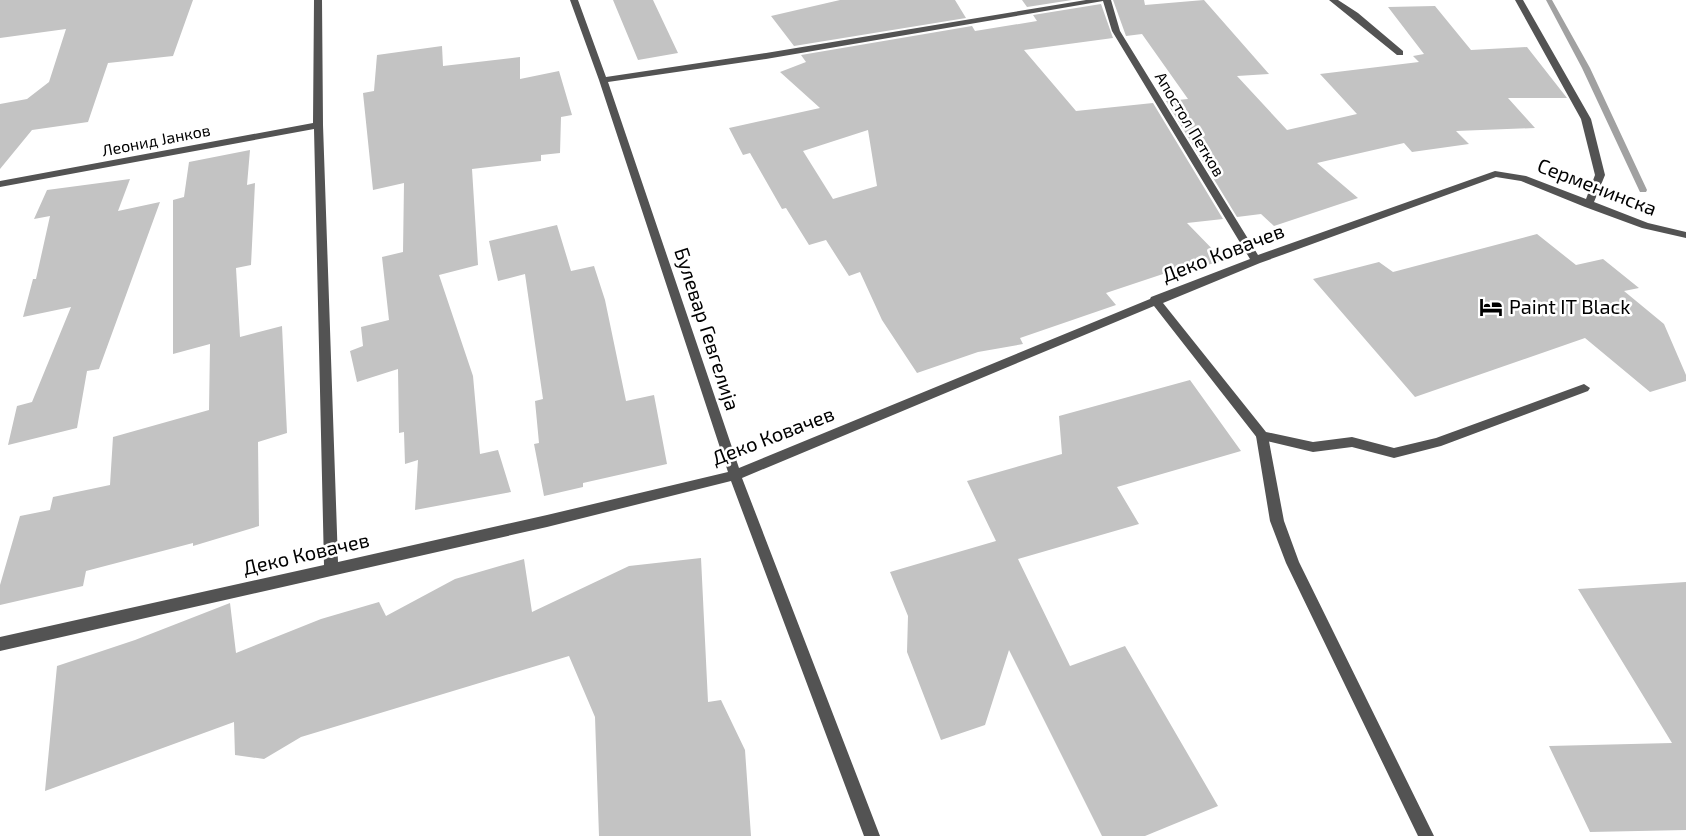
<svg xmlns="http://www.w3.org/2000/svg" width="1686" height="836" font-family="'Exo 2',sans-serif">
<style>
.lines{fill:none;stroke-linecap:round;stroke-linejoin:round}
.stream{fill:#a1a1a1;fill-rule:evenodd}
.building{fill:#c3c3c3;fill-rule:evenodd}
.lane{fill:#535353;fill-rule:evenodd}
.street{fill:#535353;fill-rule:evenodd}
.labels{text-anchor:middle;stroke-width:5;stroke-linejoin:round;paint-order:stroke}
.far-street-label{font-size:16px;fill:#000;stroke:#fff}
.street-label{font-size:20px;fill:#000;stroke:#fff}
.poi-label{font-size:20px;fill:#000;stroke:#fff;text-anchor:start}
</style>
<rect width="100%" height="100%" fill="#fff"/>
<g class="lines">
<!-- stream -->
<path class="stream" d="M1546,0H1552L1590,68L1647,190L1646,192H1640L1639,190L1582,68Z"/>
</g>
<!-- building -->
<path class="building" d="M0,0H193L173,56L108,63L88,122L32,130L0,169V104L27,99L49,82L66,29L0,38Z
M613,0H653L678,53L638,60Z
M840,0H955L966,18L794,46L771,16Z
M1022,0H1072L1027,7Z
M1113,0H1144L1145,5L1204,0L1269,74L1237,76L1287,130L1357,114L1320,74L1419,62L1413,56L1424,54L1388,7L1435,6L1471,50L1527,47L1567,98H1508L1535,128L1456,131L1469,144L1412,152L1404,143L1317,163L1358,198L1274,226L1261,214L1237,217L1166,101L1188,99L1142,34L1126,36Z
M1101,4L1113,38L1024,50L1076,111L1153,103L1223,219L1187,223L1223,260L1171,277L1166,273L1106,293L1116,305L1020,338L1023,344L978,352L917,373L882,320L860,272L849,276L826,240L809,245L786,208L782,209L750,153L743,155L729,128L820,108L780,72L806,62L801,55L972,26L975,31L1037,21L1033,15ZM868,130L877,186L833,199L803,151Z
M442,46L443,66L520,57V79L559,71L572,115L561,117L560,153L541,155V161L472,169L478,265L439,275L473,376L480,454L498,450L511,492L415,510L418,460L405,464L404,432L399,433L398,369L357,382L350,351L363,346L361,327L389,320L382,257L403,252L404,183L373,190L363,93L374,91L377,55Z
M250,150L247,185L255,183L251,265L236,268L240,337L282,326L287,433L258,442L259,526L193,546V543L86,571L83,586L0,605V585L20,516L50,510L53,497L110,485L113,437L209,410L210,344L173,354V200L184,197L189,162Z
M130,179L118,211L160,202L99,369L87,371L77,428L8,445L17,406L32,402L71,307L23,317L33,279H36L50,216L34,219L47,190Z
M557,225L571,271L594,266L605,300L626,401L654,395L667,464L583,483V487L544,496L534,444L539,443L535,401L543,399L525,274L498,281L489,241Z
M1537,234L1576,265L1603,259L1639,288L1624,291L1664,324L1686,375V381L1650,392L1585,338L1415,397L1313,279L1379,262L1393,272Z
M1190,380L1241,451L1117,487L1139,524L1018,559L1070,666L1125,646L1218,806L1145,836H1102L1009,650L985,725L941,740L907,652L908,616L890,572L996,541L967,481L1062,454L1059,416Z
M701,558L708,702L721,700L745,750L751,836H599L595,717L569,656L301,737L264,759L235,755L234,722L45,791L57,666L135,640L230,603L236,653L321,619L379,602L386,616L455,579L524,559L532,612L629,566Z
M1686,582V830L1590,832L1549,746L1672,743L1578,589Z"/>
<g class="lines">
<!-- lane -->
<path class="lane" d="M1262,431L1266,433L1268,436L1284,521L1299,562L1434,836H1418L1286,563L1270,521L1256,436L1258,433Z"/>
<!-- street -->
<path class="street" d="M314,0H322L323,125L338,562L547,515L728,472L599,80L570,0H578L606,77L766,53L1086,0H1111L1120,31L1258,255L1495,171L1526,176L1586,199L1595,175L1581,119L1515,0H1523L1591,119L1605,175L1594,202L1648,223L1686,232V238L1642,228L1585,207L1521,181L1496,177L1260,263L1163,303L1266,432L1313,442L1352,437L1394,448L1436,438L1584,384L1590,388L1588,391L1441,446L1394,458L1352,447L1313,452L1258,439L1154,306L742,478L880,836H864L731,481L547,527L0,651V637L324,565L314,129L0,187V181L313,123ZM1103,1L1112,31L1250,259L1151,297L1150,299L739,468L608,82L766,59Z
M1329,0H1338L1358,13L1403,51V55H1397Z"/>
</g>
<!-- icons -->
<defs>
<g id="hotel-bare" transform="scale(1.8)"><path d="M-6-4.5h1.5V1H6V5H4.5V3h-9V5H-6ZM-4 0a1.8 1.8 0 1 1 3.6 0ZM.5 0V-2.5h3Q6-2.5 6 0Z" fill="#000" stroke="#fff" stroke-width="2.5" paint-order="stroke"/></g>
</defs>
<g fill-rule="evenodd">
<use href="#hotel-bare" x="1491" y="307"/>
</g>
<g class="labels">
<!-- far-street labels -->
<g class="far-street-label">
<text transform="translate(1190 124) rotate(59)" y="6">Апостол Петков</text>
<text transform="translate(156 140) rotate(-11)" y="6">Леонид Јанков</text>
</g>
<!-- street labels -->
<g class="street-label">
<text transform="translate(1597 187) rotate(21)" y="7">Серменинска</text>
<text transform="translate(1223 253) rotate(-21)" y="7">Деко Ковачев</text>
<text transform="translate(707 329) rotate(72)" y="7">Булевар Гевгелија</text>
<text transform="translate(773 436) rotate(-21)" y="7">Деко Ковачев</text>
<text transform="translate(306 554) rotate(-13)" y="7">Деко Ковачев</text>
</g>
<!-- poi labels -->
<g class="poi-label">
<text x="1509" y="314">Paint IT Black</text>
</g>
</g>
</svg>
